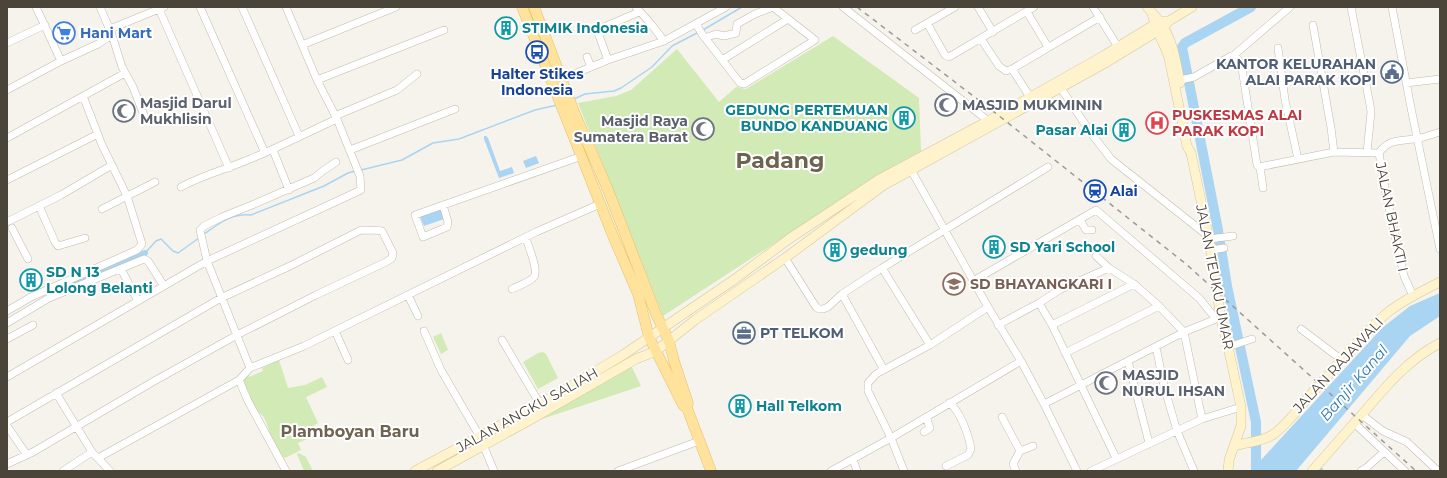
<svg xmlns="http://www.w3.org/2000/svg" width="1447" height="478" font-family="Montserrat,sans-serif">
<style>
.green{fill:#d2eab5}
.water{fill:#a9d4f2}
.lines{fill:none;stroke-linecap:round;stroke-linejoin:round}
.stream{stroke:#a9d4f2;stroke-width:1.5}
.canal{stroke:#a9d4f2;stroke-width:6}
.river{stroke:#a9d4f2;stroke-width:10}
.street-casing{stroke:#c2bbae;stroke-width:8}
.secondary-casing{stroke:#d6c79b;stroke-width:10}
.primary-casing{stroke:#e6c16a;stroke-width:11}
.street{stroke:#fff;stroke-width:7}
.secondary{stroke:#fff3cd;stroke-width:9}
.primary{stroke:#ffe39c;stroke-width:10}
.rail{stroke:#9a9a9a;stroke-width:1.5;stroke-dasharray:5 5;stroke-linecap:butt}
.labels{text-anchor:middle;stroke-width:4;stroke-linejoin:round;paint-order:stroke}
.culture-label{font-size:14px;font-weight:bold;fill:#0d838f;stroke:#fff;text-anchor:start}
.shop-label{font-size:14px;font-weight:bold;fill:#366cbe;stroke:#fff;text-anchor:start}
.service-label{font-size:14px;font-weight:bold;fill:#4e5e75;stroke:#fff;text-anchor:end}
.transit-label{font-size:14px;font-weight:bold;fill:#164399;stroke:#fff}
.worship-label{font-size:14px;font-weight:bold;fill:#5b616d;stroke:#fff;text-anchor:start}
.health-label{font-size:14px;font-weight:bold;fill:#be3a42;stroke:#fff;text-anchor:start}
.street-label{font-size:14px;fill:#4b4439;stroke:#fff}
.education-label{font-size:14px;font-weight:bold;fill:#785e54;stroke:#fff;text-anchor:start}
.water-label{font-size:15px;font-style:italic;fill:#2e7ab2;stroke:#fff}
.quarter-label{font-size:16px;font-weight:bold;fill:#6e6250;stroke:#fff}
.town-label{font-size:22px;font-weight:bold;fill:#6e6250;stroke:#fff}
</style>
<rect width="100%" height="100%" fill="#f6f3ec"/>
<!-- green -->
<path class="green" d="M833,36L919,98L921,151L879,175L663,316L578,103L616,96L631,90L677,49L719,102L736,87L746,89Z
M441,333L448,350L441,354L433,337Z
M543,352L546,354L558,378L538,389L523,362L538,353Z
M279,360L288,388L305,385L322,377L327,387L306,397L318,423L310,428L314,436L298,443L301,450L285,458L280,454L270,435L268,427L264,417L253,407L242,380L247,373L249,377L263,371L262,368Z
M631,365L641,386L530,423Z
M299,453L306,457L313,471H304L297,454Z"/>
<!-- water -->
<path class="water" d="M484,136H486L488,138L500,171L512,167L514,173L499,178L484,139Z
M536,156L539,163L526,168L523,161Z
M440,206L444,219L424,226L419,214Z
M1440,293V316L1410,336L1296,471H1251L1382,328L1410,306Z"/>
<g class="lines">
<!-- stream -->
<path class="stream" d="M703,30L742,7
M574,99L585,94L614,91L621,88L652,67L672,46L697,33
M361,170L402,160L433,143L459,139L535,110L557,105
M204,234C220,223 231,213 251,215L324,186L348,173L355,171
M145,253L156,241L161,239L173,251L178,253L199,238"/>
<!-- canal -->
<path class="canal" d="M75,284L145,253
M1319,471L1320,470"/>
<!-- river -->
<path class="river" d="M1251,7L1185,43L1182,47L1218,230L1227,286L1256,422V471"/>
<!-- street casing -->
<g class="street-casing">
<path id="street" d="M36,7L61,61
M100,7L112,35L122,67L133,87L145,118
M200,7L265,153
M242,7L299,136
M636,7L651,24L664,41
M843,7L991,123
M978,7L993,32
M1093,7L1118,47
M1351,7L1370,105L1371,112L1367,152
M1392,7L1411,108L1440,249
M159,9L229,168
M1027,12L1048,47
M927,23L945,55L949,57L1034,7
M696,24L702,34L740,83L744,84L815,40L773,7
M1313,25L1331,128L1334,152
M110,29L164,7
M915,30L955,7
M705,38L716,34L724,36L736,33L737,24L755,14L773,7
M981,39L999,66L1006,71L1012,69L1030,97
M7,43L45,25
M302,45L396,7
M1278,48L1285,100L1298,159
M1234,55L1290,7
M587,57L591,67
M608,60L597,30L639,12
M722,60L788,19
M1012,69L1100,17
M562,79L608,60L664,41L726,7
M317,80L444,30
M1180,80L1194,77L1231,56L1234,55L1241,62L1257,165L1259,167L1334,152L1379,153L1386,194L1404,276L1413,296
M1406,83L1440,79
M1058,84L1091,133L1111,159L1208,236
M7,90L61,61L98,44L112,35
M335,116L397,90L417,74
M7,138L125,73
M273,150L289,190
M350,150L455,109
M1379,153C1390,137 1402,142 1419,138C1426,137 1433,134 1440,132
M1260,167L1263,188
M7,180L98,134
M181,187C203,175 227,169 250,159C280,147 308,132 337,119
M443,205L448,222L447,227L423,237L415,215L582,156
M39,206L55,242L58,246L85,238
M102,209L155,182
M1080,220L1086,230H1092
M9,221L61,195L112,165
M12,228L28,259
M1209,239L1233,236
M1211,250L1224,248
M1096,256L1109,268
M785,258L816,307L819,309H823L828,307L842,294L882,268L1048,167
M882,268L930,345
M121,269L138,301
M973,281L1096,210L1199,298L1216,319
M512,289C518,286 530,282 534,277C539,270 528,246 526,238
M842,294L884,370
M408,295L418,316
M1039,303L1052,325L1116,458
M988,307L1021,361L1044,404L1077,471
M7,311L31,297L137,250L142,244L127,196L102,145L83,96
M7,323L49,298L144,259L148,261L164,286
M998,325L1039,303L1061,289L1109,268L1134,284L1159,306L1184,332L1202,419
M1052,325L1134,284
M1301,329L1342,360
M335,331L348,360
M424,331L441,370L480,437L494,471
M7,339L33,325
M502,340L540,404
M1156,347L1164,386L1177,431L1194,471
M1228,347L1252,339
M1065,353L1159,306
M1128,361L1149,443
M250,368L207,261L200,230L204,226L222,217L252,205L314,178L324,170L336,162
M7,377L207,261L361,190L360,176L337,119L317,80L286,7
M239,380L248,401L286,471
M56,393L92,452L110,471
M1044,404L1184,332L1216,319H1220
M1362,415L1383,431L1407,442L1438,471
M1002,417L1020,451
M7,422L221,298L290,266L361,230C365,230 378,230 382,231L393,253L392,258L386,262L316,295L237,335L156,380L33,452L7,464
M1354,423L1405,471
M7,426L27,455
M924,432L930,428L926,417
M98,458L239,380L250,368L304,346L536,232L600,204
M853,459L857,471
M946,466L968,455L971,449C969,436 960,410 949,403
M63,471L92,452
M618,471L699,441
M831,471L891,438L1021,361
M904,471L891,438L868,391V383L876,374L930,345L988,307L911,170
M1016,471L1013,464L1020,451L1033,446
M1091,471L1202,419L1241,407
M1361,471L1366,468L1384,452"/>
</g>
<!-- secondary casing -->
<g class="secondary-casing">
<path id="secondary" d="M1147,7C1151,12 1156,16 1159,21C1173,38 1176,62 1180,83
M1152,13C1155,30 1164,42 1169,58L1187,146L1191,153L1209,239L1221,319L1228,347L1241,407V426L1229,460L1228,471
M1234,446C1247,442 1261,442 1272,435C1283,429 1301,406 1310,395C1336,368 1358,337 1387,313C1403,300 1422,291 1440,282
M415,471L540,404L623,355L735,279L789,239L878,180L988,121L1103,56L1160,21H1169
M437,471L528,421L636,359L656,351L695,320L785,258L884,185L1107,62L1163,28L1169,21L1192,7
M1312,471C1330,451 1347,431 1365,411C1387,385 1409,359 1440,343"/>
</g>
<!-- primary casing -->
<g class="primary-casing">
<path id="primary" d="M522,7L613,236L638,294L649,337L683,405L687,408
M534,7L575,114L608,190L656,314L669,341L674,361L688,403L687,408
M687,408L711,471"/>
</g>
<!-- street -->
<use href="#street" class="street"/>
<!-- secondary -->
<use href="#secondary" class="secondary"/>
<!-- primary -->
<use href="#primary" class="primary"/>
<!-- rail -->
<path class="rail" d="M857,7L998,115L1186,264L1416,471"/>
</g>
<!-- icons -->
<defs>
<g id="building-ring" transform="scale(1.15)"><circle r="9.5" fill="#fff" stroke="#0f9aa8" stroke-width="1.5"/><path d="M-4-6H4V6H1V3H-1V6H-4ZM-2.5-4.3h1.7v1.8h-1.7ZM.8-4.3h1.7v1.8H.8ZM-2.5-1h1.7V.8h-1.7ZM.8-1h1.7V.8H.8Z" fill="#0f9aa8"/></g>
<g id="supermarket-ring" transform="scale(1.15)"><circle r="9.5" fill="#fff" stroke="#3f7fe0" stroke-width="1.5"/><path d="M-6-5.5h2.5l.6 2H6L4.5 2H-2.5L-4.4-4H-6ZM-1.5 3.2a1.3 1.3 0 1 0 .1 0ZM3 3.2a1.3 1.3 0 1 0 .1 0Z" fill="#3f7fe0"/></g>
<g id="bus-ring" transform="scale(1.15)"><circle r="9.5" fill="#fff" stroke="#1a4fb4" stroke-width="1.5"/><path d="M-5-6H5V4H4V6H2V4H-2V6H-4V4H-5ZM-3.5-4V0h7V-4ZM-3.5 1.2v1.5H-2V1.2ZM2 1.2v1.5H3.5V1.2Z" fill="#1a4fb4"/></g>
<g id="civic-ring" transform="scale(1.15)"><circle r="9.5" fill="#fff" stroke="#5c6f8a" stroke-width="1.5"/><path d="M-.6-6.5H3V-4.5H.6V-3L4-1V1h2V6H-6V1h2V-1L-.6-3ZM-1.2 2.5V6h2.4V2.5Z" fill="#5c6f8a"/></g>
<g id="mosque-ring" transform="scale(1.15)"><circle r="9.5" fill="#fff" stroke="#6b7280" stroke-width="1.5"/><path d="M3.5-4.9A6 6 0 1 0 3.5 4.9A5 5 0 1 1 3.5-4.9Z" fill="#6b7280"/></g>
<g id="hospital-ring" transform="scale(1.15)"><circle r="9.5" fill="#fff" stroke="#e0444e" stroke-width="1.5"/><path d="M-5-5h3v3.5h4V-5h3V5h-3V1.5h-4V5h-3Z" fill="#e0444e"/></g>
<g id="station-ring" transform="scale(1.15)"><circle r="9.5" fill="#fff" stroke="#1a4fb4" stroke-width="1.5"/><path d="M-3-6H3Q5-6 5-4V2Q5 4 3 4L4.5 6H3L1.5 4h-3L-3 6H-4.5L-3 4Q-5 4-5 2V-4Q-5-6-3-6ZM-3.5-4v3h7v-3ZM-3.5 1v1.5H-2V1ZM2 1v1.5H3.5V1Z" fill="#1a4fb4"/></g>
<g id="school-ring" transform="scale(1.15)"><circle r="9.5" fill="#fff" stroke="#8d6e63" stroke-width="1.5"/><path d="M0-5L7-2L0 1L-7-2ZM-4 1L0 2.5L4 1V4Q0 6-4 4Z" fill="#8d6e63"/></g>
<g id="office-ring" transform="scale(1.15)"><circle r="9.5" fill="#fff" stroke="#5c6f8a" stroke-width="1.5"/><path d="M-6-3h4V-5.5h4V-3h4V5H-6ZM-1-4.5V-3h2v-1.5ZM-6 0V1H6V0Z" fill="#5c6f8a"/></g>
</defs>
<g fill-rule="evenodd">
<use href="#building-ring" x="506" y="28"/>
<use href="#supermarket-ring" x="64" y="33"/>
<use href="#bus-ring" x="537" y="52"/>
<use href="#civic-ring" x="1392" y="72"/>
<use href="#mosque-ring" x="946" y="105"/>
<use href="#mosque-ring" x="124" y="111"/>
<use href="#building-ring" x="904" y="118"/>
<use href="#hospital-ring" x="1157" y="123"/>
<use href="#mosque-ring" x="703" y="129"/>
<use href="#building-ring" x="1124" y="130"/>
<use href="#station-ring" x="1095" y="191"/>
<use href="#building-ring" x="994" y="247"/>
<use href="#building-ring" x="835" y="250"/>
<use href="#building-ring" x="31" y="280"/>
<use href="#school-ring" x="954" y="284"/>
<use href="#office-ring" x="744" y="333"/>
<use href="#mosque-ring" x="1106" y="383"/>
<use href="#building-ring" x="740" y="406"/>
</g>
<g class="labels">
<!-- culture labels -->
<g class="culture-label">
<text x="522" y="33">STIMIK Indonesia</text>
<text x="888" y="115" text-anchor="end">GEDUNG PERTEMUAN<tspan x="888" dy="16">BUNDO KANDUANG</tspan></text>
<text x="1108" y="135" text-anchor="end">Pasar Alai</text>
<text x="1010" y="252">SD Yari School</text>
<text x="850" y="255">gedung</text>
<text x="46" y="277">SD N 13<tspan x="46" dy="16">Lolong Belanti</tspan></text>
<text x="756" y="411">Hall Telkom</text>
</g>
<!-- shop labels -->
<g class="shop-label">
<text x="80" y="38">Hani Mart</text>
</g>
<!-- service labels -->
<g class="service-label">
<text x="1376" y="69">KANTOR KELURAHAN<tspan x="1376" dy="16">ALAI PARAK KOPI</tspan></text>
<text x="760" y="338" text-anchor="start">PT TELKOM</text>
</g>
<!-- transit labels -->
<g class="transit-label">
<text x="537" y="79">Halter Stikes<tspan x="537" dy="16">Indonesia</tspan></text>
<text x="1110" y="196" text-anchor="start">Alai</text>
</g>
<!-- worship labels -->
<g class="worship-label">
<text x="140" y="108">Masjid Darul<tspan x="140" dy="16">Mukhlisin</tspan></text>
<text x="962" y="110">MASJID MUKMININ</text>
<text x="688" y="126" text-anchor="end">Masjid Raya<tspan x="688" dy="16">Sumatera Barat</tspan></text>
<text x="1122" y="380">MASJID<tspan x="1122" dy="16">NURUL IHSAN</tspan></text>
</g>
<!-- health labels -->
<g class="health-label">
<text x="1172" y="120">PUSKESMAS ALAI<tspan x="1172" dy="16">PARAK KOPI</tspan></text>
</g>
<!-- street labels -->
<g class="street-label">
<text transform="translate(1392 217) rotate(78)" y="5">JALAN BHAKTI I</text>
<text transform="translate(1215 277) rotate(79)" y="5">JALAN TEUKU UMAR</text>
<text transform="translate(1338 365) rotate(-47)" y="5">JALAN RAJAWALI</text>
<text transform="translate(527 410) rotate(-29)" y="5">JALAN ANGKU SALIAH</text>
</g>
<!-- education labels -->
<g class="education-label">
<text x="970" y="289">SD BHAYANGKARI I</text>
</g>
<!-- water labels -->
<g class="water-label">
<text transform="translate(1354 383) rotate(-49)" y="5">Banjir Kanal</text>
</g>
<!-- quarter labels -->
<g class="quarter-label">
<text x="350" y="437">Plamboyan Baru</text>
</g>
<!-- town labels -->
<g class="town-label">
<text x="780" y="168">Padang</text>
</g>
</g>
<!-- border -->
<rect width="1447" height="478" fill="none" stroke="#4b4439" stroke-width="16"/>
</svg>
